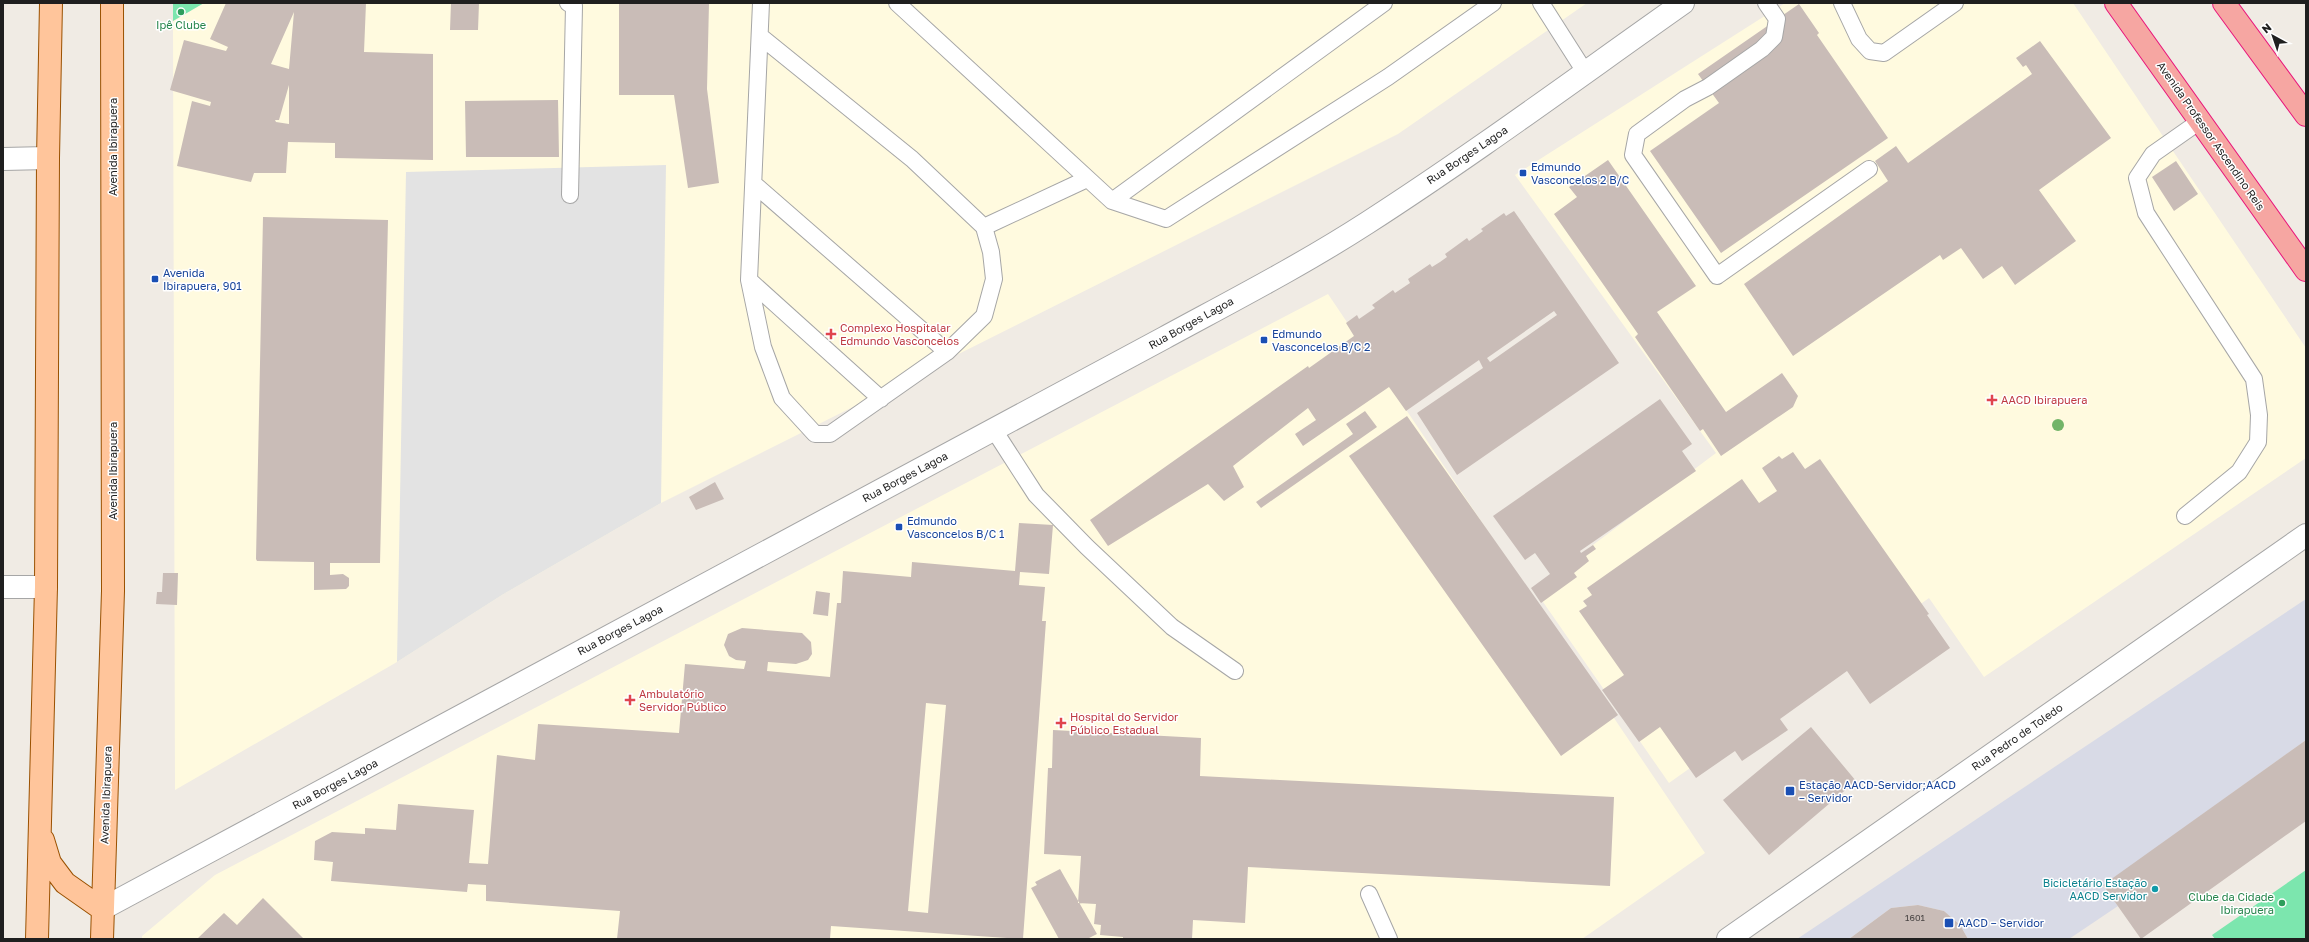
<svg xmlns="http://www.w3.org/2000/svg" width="2309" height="942" font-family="'Golos Text',sans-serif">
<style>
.education{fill:#fffadf}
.pitch{fill:#7ce6ae}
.parking{fill:#e3e3e3}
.plaza{fill:#d8dae6}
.building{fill:#c9bcb7;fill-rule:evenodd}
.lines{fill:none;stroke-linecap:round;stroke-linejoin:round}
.service-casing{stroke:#a6a6a6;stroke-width:18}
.minor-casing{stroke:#a6a6a6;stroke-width:24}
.tertiary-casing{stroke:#a6a6a6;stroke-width:24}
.primary-casing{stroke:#9a5100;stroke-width:24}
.trunk-casing{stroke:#e9177c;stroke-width:24}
.service{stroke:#fff;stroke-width:16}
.minor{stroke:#fff;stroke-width:22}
.tertiary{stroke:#fff;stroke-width:22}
.primary{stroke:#ffc59b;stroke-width:22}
.trunk{stroke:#f6a6a2;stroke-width:22}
.tree{fill:#72b468}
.leisure-dot{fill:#2e9e5b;stroke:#fff;stroke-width:1.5}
.transit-dot{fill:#1a4fb4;stroke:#fff;stroke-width:1.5}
.health-dot{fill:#e0444e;stroke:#fff;stroke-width:1.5}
.culture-dot{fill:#0f9aa8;stroke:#fff;stroke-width:1.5}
.labels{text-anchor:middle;stroke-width:3;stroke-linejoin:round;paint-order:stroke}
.number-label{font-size:9px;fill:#4a4645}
.leisure-label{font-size:11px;fill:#27864d;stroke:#fff}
.street-label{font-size:11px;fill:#1f1f1f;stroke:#fff}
.transit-label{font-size:11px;fill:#164399;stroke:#fff;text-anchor:start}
.health-label{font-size:11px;fill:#be3a42;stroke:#fff;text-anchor:start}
.culture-label{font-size:11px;fill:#0d838f;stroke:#fff;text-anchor:end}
</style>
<rect width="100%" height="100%" fill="#f0ebe4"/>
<!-- education -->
<path class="education" d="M204,3H1587L1398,134L661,503L502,595L397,662L175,790L173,21Z
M1785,3H2073L2306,348V458L1984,677L1929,598L1669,783L1534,589L1716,453L1515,175Z
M1328,294L1705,853L1582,939H142V936L215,875Z"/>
<!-- pitch -->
<path class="pitch" d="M173,3H204L173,21Z
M2306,870V939H2215L2212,935Z"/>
<!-- parking -->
<path class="parking" d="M666,165L661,503L502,595L397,662L406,172Z"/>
<!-- plaza -->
<path class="plaza" d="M2306,599V740L2103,886L2118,906L2069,939H1968L1960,925L1944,911L1918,905L1891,908L1849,939H1797Z"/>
<!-- building -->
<path class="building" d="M226,3H366L364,52L433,54V160L335,158V143L288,142L286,173H254L251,182L177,166L192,101L210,106L211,102L170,90L184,40L226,51L228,47L210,39ZM294,12L289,69L271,64ZM289,85V124L276,122L275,120H279Z
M451,3H479L478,30H450Z
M619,3H709L707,89L719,183L688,188L674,95H619Z
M1799,4L1819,33L1817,35L1888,138L1721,253L1650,151L1719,103L1698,74Z
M2040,41L2111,138L2039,190L2076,241L2015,285L2002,266L1983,279L1961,248L1943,260L1940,255L1793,356L1744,284L1888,181L1875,161L1896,146L1908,163L2032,74L2026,65L2023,67L2016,58Z
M558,100L559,157H466L465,101Z
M1608,160L1696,286L1657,312L1726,412L1782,373L1798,396L1793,407L1721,456L1703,429L1700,431L1635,337L1638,334L1554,214L1577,197L1569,187Z
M2176,161L2198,194L2174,211L2152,177Z
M1514,211L1619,363L1457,475L1417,413L1483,368L1479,360L1406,411L1389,387L1303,446L1295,434L1316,420L1308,408L1233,466L1244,487L1224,501L1208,484L1108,546L1090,520L1308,366L1309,368L1354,336L1346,323L1357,315L1359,319L1375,308L1372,305L1393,290L1395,293L1410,283L1408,279L1430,264L1432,267L1440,262L1447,257L1445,254L1467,238L1469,241L1483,231L1481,229L1504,213L1506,216ZM1554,311L1557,315L1490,362L1487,358Z
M263,217L388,220L380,563H330V575L343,574L349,578V586L346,589L314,590V562L257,561L256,559Z
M1660,399L1692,444L1682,451L1696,471L1580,551L1581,553L1593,545L1596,549L1586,556L1589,561L1574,573L1577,577L1541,603L1531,588L1550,574L1535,553L1525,560L1493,516Z
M1365,411L1377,427L1261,508L1256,502L1353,434L1346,424Z
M1407,416L1618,715L1561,756L1349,456Z
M1793,452L1805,469L1820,459L1929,614L1927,615L1950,648L1870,704L1847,671L1780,719L1788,730L1742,761L1735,751L1696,778L1660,727L1639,742L1602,690L1624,675L1579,611L1587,606L1583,601L1592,595L1587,588L1742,479L1759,503L1777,491L1762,468L1779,456L1782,459Z
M715,482L724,499L696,510L689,497Z
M1019,523L1053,525L1049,574L1020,572L1019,585L1045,587L1042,621H1046L1023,939L831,926L830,939H617L620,911L486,901V885L468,884L467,892L331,881L333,862L314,860L315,841L332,832L365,834V828L396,830L398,804L474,810L469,863L488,864L497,755L535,760L538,724L679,733L685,664L744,669L746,661L736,660L729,656L724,645L728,634L742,628L802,633L811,642L812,654L808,660L796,664L768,662L767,671L830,677L837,603H841L843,571L911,577L912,562L1015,571ZM926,703L946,705L928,913L908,911Z
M163,573H178L177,605L156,604L157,592H162Z
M816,591L830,593L828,616L813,614Z
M1811,727L1856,781L1769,855L1723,800Z
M1053,730L1201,738L1200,776L1614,797L1610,886L1248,867L1245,923L1193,920L1192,939H1123V937L1100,935L1101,925L1094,924L1096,904L1078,903L1081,856L1044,854L1048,768H1052Z
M2306,740V821L2141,939L2103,885Z
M1060,869L1097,934L1087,939H1059L1031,888L1037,885L1035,882Z
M263,898L304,939H197L224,913L237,925Z
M1918,905L1944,911L1960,925L1968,939H1849L1891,908Z"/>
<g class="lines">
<!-- service casing -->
<g class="service-casing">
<path id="service" d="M568,3L574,6L570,195
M897,3L1112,201L1166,219L1388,77L1493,3
M1541,3L1585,72
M1766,3L1777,19L1774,37L1762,49L1708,87L1685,99L1637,134L1633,155L1717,276L1869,169
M1842,3L1859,39L1870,51L1884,53L1955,3
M760,36L912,159L984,227L991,252L994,279L984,316L947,352L830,434H815L782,398L763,347L749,280L761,3
M754,184L947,352
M1112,201L1384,3
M984,227L1087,179
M749,280L881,399
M994,430L1036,495L1087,547L1172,627L1235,671
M2185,516L2239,472L2258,442L2259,415L2254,379L2146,213L2137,178L2153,154L2200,121
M1369,894L1389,939"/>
</g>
<!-- minor casing -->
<g class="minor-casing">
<path id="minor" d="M3,159L48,158
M3,587H46"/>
</g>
<!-- tertiary casing -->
<g class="tertiary-casing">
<path id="tertiary" d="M102,909L1164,338C1232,301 1302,265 1367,223C1474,154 1578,77 1683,3
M1728,939L2306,535"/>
</g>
<!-- primary casing -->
<g class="primary-casing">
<path id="primary" d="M43,840L50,863L65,883L102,909
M37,939L46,587L48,158L51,3
M102,939L113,591L112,3"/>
</g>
<!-- trunk casing -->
<g class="trunk-casing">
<path id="trunk" d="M2116,3L2306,270
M2224,3L2306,115"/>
</g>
<!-- service -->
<use href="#service" class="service"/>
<!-- minor -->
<use href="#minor" class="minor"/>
<!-- tertiary -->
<use href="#tertiary" class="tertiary"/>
<!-- primary -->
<use href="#primary" class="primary"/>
<!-- trunk -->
<use href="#trunk" class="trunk"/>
</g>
<!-- trees -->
<circle class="tree" cx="2058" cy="425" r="6"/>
<!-- markers -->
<g class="leisure-dot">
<circle cx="181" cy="12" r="4"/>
<circle cx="2282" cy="903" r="4"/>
</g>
<g class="transit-dot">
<rect x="1519" y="169" width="8" height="8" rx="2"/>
<rect x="151" y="275" width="8" height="8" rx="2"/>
<rect x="1260" y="336" width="8" height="8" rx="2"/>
<rect x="895" y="523" width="8" height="8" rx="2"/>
<rect x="1785" y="786" width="10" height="10" rx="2"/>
<rect x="1944" y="918" width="10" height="10" rx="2"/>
</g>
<g class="health-dot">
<path d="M829 328h4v4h4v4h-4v4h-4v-4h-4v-4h4z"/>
<path d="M1990 394h4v4h4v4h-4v4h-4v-4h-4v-4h4z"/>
<path d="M628 694h4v4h4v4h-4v4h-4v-4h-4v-4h4z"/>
<path d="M1059 717h4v4h4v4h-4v4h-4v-4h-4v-4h4z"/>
</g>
<circle class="culture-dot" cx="2155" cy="889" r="4"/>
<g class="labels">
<!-- number labels -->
<g class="number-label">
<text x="1915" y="921">1601</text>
</g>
<!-- leisure labels -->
<g class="leisure-label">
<text x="181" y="29">Ipê Clube</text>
<text x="2274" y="901" text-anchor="end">Clube da Cidade<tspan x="2274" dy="13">Ibirapuera</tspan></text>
</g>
<!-- street labels -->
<g class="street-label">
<text transform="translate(2211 136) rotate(55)" y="4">Avenida Professor Ascendino Reis</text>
<text transform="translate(113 147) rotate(-90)" y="4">Avenida Ibirapuera</text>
<text transform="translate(1467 155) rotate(-34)" y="4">Rua Borges Lagoa</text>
<text transform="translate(1191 323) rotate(-29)" y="4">Rua Borges Lagoa</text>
<text transform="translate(113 471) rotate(-90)" y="4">Avenida Ibirapuera</text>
<text transform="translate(905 477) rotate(-28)" y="4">Rua Borges Lagoa</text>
<text transform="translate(620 630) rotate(-28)" y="4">Rua Borges Lagoa</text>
<text transform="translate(2017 737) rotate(-35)" y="4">Rua Pedro de Toledo</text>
<text transform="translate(335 784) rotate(-28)" y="4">Rua Borges Lagoa</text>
<text transform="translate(106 795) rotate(-88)" y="4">Avenida Ibirapuera</text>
</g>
<!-- transit labels -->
<g class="transit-label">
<text x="1531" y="171">Edmundo<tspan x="1531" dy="13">Vasconcelos 2 B/C</tspan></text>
<text x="163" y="277">Avenida<tspan x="163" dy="13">Ibirapuera, 901</tspan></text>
<text x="1272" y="338">Edmundo<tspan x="1272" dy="13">Vasconcelos B/C 2</tspan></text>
<text x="907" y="525">Edmundo<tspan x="907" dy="13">Vasconcelos B/C 1</tspan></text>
<text x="1799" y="789">Estação AACD-Servidor;AACD<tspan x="1799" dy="13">– Servidor</tspan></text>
<text x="1958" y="927">AACD – Servidor</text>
</g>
<!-- health labels -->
<g class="health-label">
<text x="840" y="332">Complexo Hospitalar<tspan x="840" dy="13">Edmundo Vasconcelos</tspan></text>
<text x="2001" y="404">AACD Ibirapuera</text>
<text x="639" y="698">Ambulatório<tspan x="639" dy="13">Servidor Público</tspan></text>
<text x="1070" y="721">Hospital do Servidor<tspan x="1070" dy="13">Público Estadual</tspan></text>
</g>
<!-- culture labels -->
<g class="culture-label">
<text x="2147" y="887">Bicicletário Estação<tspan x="2147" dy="13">AACD Servidor</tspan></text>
</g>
</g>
<!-- border -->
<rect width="2309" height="942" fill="none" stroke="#1f1f1f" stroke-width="8"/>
<!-- north arrow -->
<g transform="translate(2273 36) rotate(320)" stroke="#ffffff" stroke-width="3" paint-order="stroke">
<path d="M0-3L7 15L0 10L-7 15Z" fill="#1f1f1f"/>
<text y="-6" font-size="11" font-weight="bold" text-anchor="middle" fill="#1f1f1f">N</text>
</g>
</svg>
